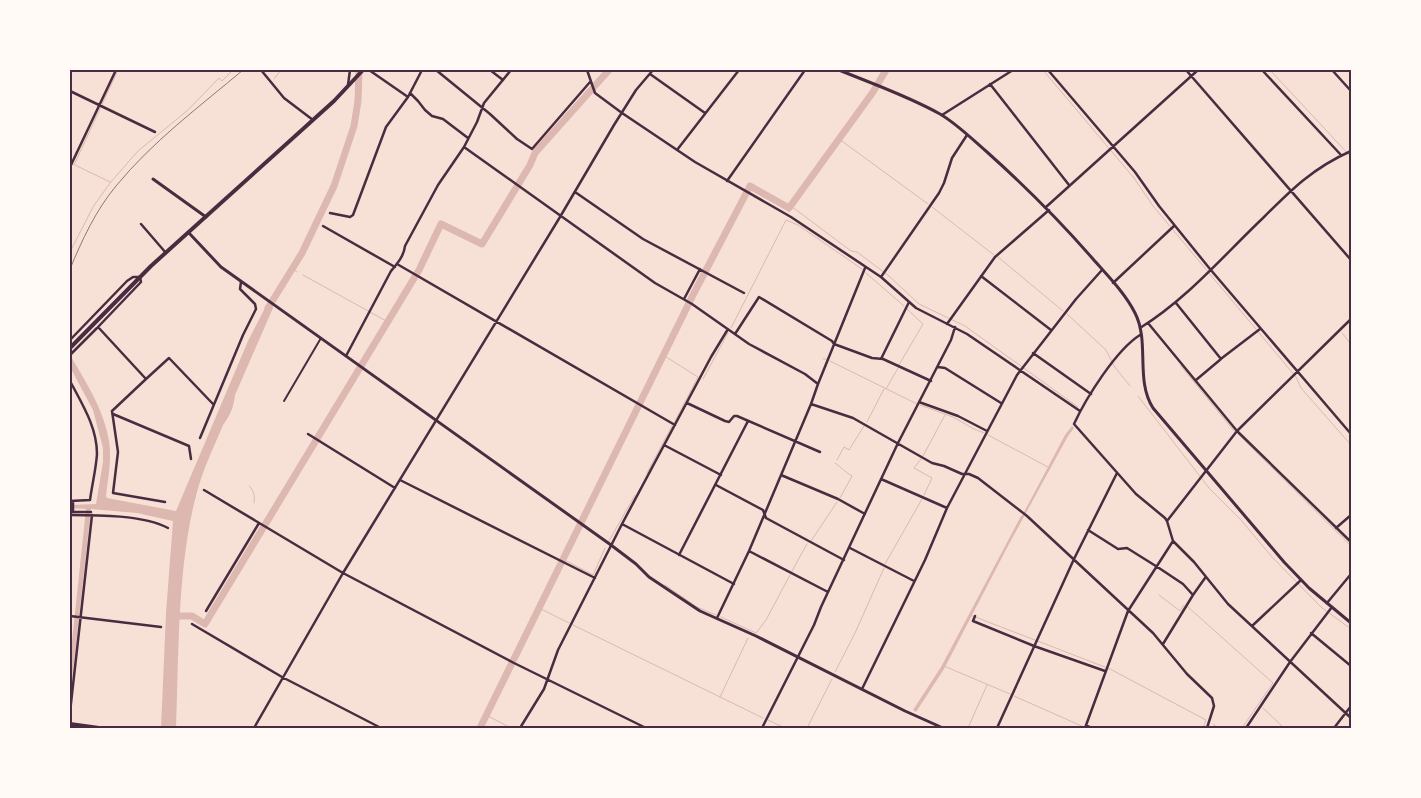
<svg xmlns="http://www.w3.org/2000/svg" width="1421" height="798" font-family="Roboto,sans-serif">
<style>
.water{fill:#dcb8b0}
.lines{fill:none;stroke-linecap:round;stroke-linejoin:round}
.stream{stroke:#dcb8b0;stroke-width:1}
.river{stroke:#dcb8b0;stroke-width:7}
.pedestrian{stroke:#4a2c40;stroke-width:2}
.minor{stroke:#4a2c40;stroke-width:2.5}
.tertiary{stroke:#4a2c40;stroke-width:3}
.secondary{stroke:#4a2c40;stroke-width:3}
.trunk{stroke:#4a2c40;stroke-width:4}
.rail{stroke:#8f747c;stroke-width:1}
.neatline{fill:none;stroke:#4a2c40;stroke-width:2}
</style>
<rect width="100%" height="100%" fill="#f7e1d7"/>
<!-- water -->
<path class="water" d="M267,304L273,308L235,395C234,406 230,416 223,425C214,447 203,469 197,492C177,565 179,653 176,728H161L166,613L173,521L137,513L91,509L70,698V660L86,509L70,508V505L96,504L103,462V448L93,410L70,367V355C86,382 104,410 109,441C112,459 108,478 106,496L107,498L176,511L248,341Z
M1072,426L1074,428L1068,436L1009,544L944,669L916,712L913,710L941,667L1021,516H1022L1065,435Z"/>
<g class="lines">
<!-- stream -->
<path class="stream" d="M236,70H239
M1043,70L1134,178L1153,206L1296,377L1301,388L1351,445
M1270,70L1351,157
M274,79L281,70
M839,139L928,204
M70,163L74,165L118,70
M75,165L110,182
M791,206L851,251L857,252L889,276L919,304L965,326L1078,407
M932,207L994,255
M789,212V208
M70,252L93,207L110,183L138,151L188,110L219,78L222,81L233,70
M998,257L1063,311
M293,269L297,272
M866,273L904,306
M303,275L388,322
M1067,314L1106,350L1114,366L1130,386
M731,328L786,220L798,225L862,269
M1342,333L1351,344
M663,355L698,377L674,423
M823,359H826
M830,361L917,404
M899,365L923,324L907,309
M1181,366L1234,431
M703,379L728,333
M886,389L898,368
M1138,396L1209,488L1241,520L1272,557L1321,607L1351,629
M920,405L953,417L974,429L984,433
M867,422L884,389
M1238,434L1351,546
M988,435L1048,467
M923,456L945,415
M921,459L914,468L932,478L924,495
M837,460L844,447L849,450L864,426
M835,463C841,467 845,472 852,476L840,498
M647,473L672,426
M249,486C254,490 255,496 254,503
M609,541L635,495
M811,541L837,502
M563,559L593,575L605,548
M885,564L922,499
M792,571L807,544
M665,585L697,607L716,615
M1159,595L1180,611L1184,605
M1188,607L1273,683L1242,728
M539,608L569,623
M970,615L1110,669L1206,720L1203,728
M721,617L756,633L766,620L790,575
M573,625L763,718
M944,666L1010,694
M835,672L855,633L884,568
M1014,696L1084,727
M720,697L748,638
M1263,708L1284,728
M486,715L511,728
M768,720L785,728
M1213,724L1218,728
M807,728L832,679
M968,728L987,685"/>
<!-- river -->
<path class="river" d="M268,308L302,253L334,186L354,126L358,101L359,70
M174,616H192L205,624L419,270L441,224L482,244L530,165L535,153L609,70
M480,728L693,295L750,186L789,208L873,92L886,70"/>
<!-- pedestrian -->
<path class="pedestrian" d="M284,401L321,338"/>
<!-- minor -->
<path class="minor" d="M261,70L284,98L313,120
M369,70L408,97
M436,70L490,114L517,139L532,149L590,82
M490,70L503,80
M587,70L595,93L622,113L695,162L791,217L881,277L916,308L967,334L1080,411
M1048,70L1135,172L1159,206L1210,269L1351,434
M1186,70L1351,260
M1262,70L1341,155
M1332,70L1351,91
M650,74L705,113
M990,84L1069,185
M348,85L350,70
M70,91L155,132
M410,93L418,101L425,110L432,116L443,119L468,138
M942,115L1013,70
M464,147L655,283L692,304L749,344L805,374L818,384
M677,150L739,70
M70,167L116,70
M727,181L805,70
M575,192L643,239L744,293
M1046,207L1198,70
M330,213L350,217L353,215L386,127L408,97L422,70
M141,224L166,253
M323,226L395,267
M397,264L675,425
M981,276L1051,330
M881,277L939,193L944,183L952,158L967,135
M1113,283L1174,226
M684,299L700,269
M1176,303L1221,359L1196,380
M1148,323L1237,431L1351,542
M947,324L995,257L1049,210
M1140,328C1187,299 1223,256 1263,218C1292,189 1313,168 1351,151
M735,334L759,297L832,341L834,344L872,358L883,359L931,381
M1140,335C1116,350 1086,398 1074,424L1136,494L1165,518L1167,521L1173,541L1194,562L1228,604L1351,718
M70,340L127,281L133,277H140L141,282L98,327L146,379L112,411L118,452L113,493L165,502
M1033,353L1091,394
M70,355L97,328
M346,356L391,271C397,264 404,256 405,246L438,185L464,147L477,122L484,103L511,70
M1222,358L1260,329
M881,359L909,302
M938,367L945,368L1001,403
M146,379L169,358L213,404
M70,381C82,404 97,427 97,454C96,469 92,485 90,500L70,501
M919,402L958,416L987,431
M687,403L725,421L729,422L734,416H737L820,452
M811,404L853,418L932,463L944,466L962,474H969L978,478L1027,516L1153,633L1187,674L1212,698L1214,706L1207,728
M113,414L189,446L191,459
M308,434L395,488
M200,438L243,335L256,309L255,304L240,289L241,282
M664,445L721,475
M781,475L838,499L865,514
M881,479L947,508
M400,480L595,578
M716,485L763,510L766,518L844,560
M204,490L343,573L514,663L646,728
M73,501V512
M70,512H91
M70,515C97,515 144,515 168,528
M1167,521L1237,431L1351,319
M622,524L734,584
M1336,528L1351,515
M1088,530L1118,549L1127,548L1159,568L1183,584L1193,595
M850,548L914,581
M749,551L828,592
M679,555L748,421
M1327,603L1351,574
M206,611L259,523
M70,616L161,627
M975,616L973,621L1034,646L1105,671
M717,618L749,551L811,404L818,384L865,268
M192,624L282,677L381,728
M1252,626L1301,580
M1311,633L1351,666
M1163,644L1193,595L1205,578
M862,689L925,560L947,508L1017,375L1076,299L1102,270
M70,712L92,515
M1087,726L1092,728
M254,728L343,573L560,217L614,125L636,90L653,70
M520,728L544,689L558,650L622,524L711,357L728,329
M762,728L814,625L821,607L898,443L951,340L955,327
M997,728L1074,559L1117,473
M1085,728L1128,611L1173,541
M1246,728L1290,662L1332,607
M1334,728L1351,706"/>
<!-- tertiary -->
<path class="tertiary" d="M839,70C873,84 908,96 940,114C957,124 972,139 987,152C1025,186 1060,221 1093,259C1108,276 1125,293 1135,313C1150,342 1135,380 1153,408L1284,562L1309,588L1351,623
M189,233L221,267L611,545L636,564L649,577L700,611L756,636L905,711L943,728"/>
<!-- secondary -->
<path class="secondary" d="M153,179L206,217"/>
<!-- trunk -->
<path class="trunk" d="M70,348L151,266L334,101L363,70
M70,724L99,728"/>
<!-- rail -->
<path class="rail" d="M70,269C82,240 96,210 116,186C153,141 199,107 243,70"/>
</g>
<!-- border -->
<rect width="1421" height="798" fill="none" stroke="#fffaf5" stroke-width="142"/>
<rect x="71" y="71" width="1279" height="656" class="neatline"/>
</svg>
